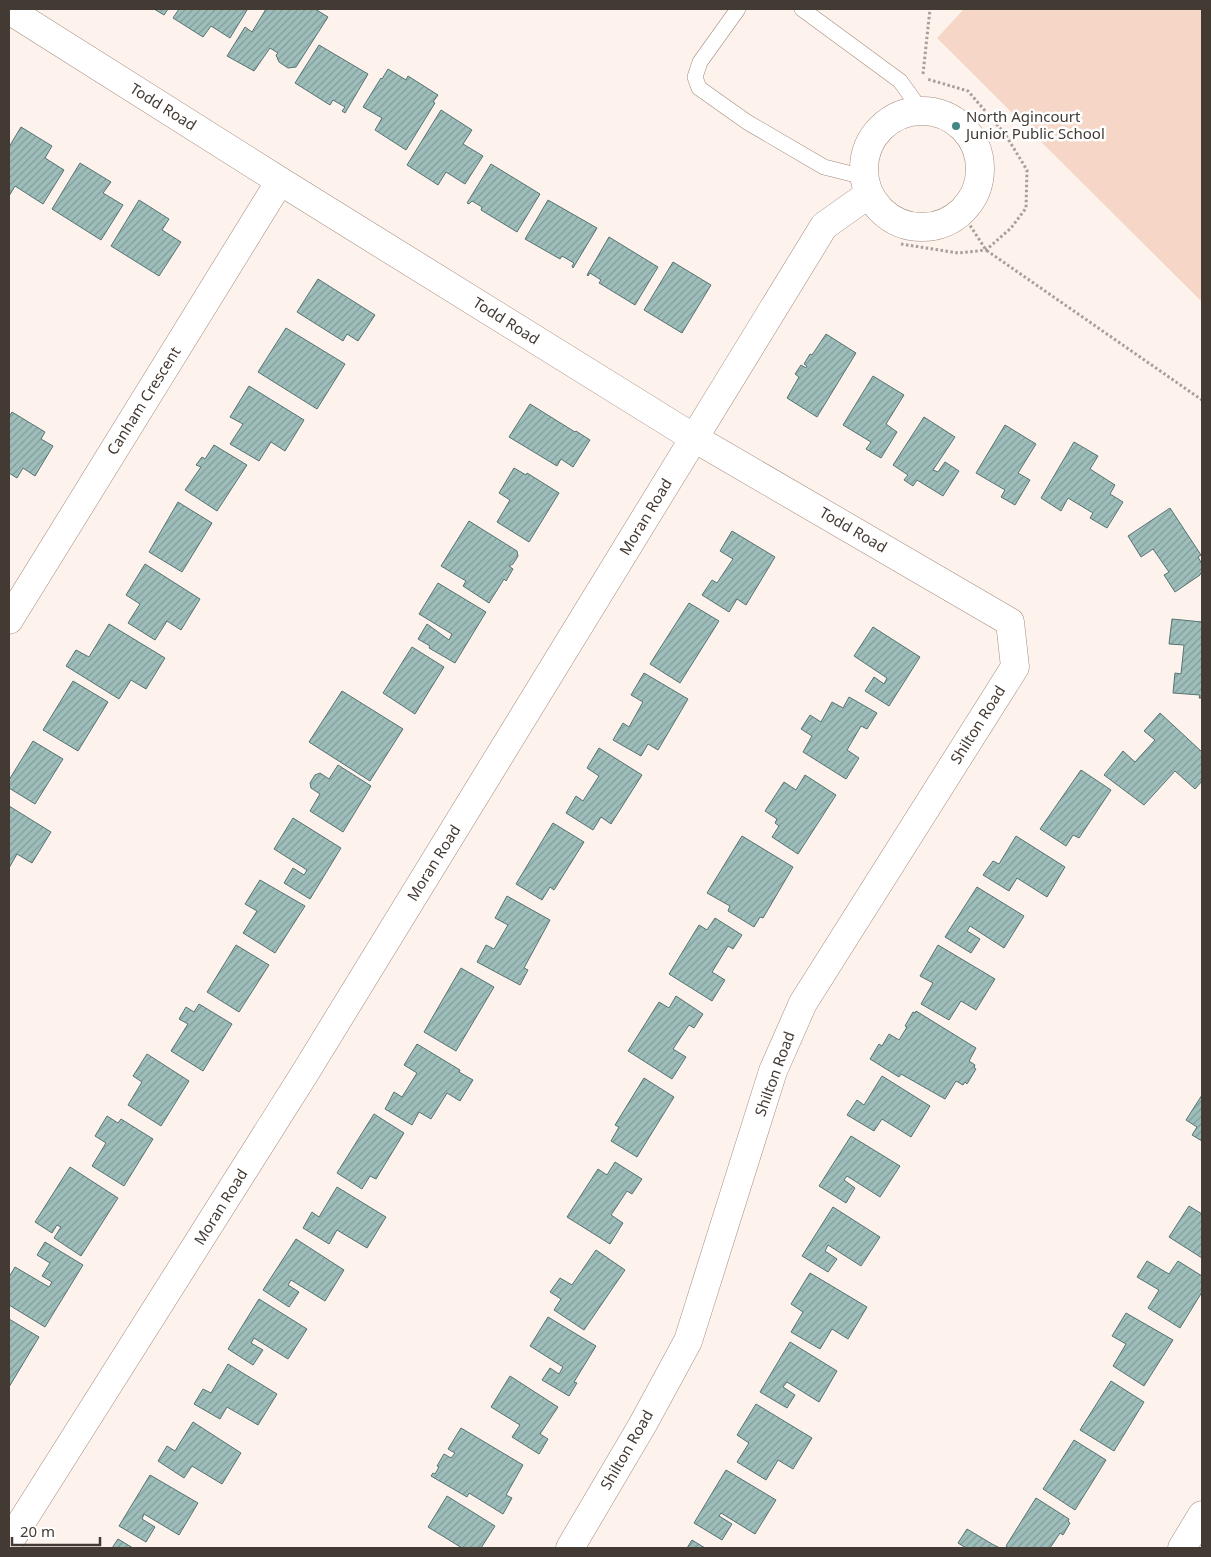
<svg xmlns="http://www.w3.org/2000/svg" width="1211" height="1557" font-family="'Noto Sans',sans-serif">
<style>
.green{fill:#f6d6c6}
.building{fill:url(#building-hatch);stroke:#567371}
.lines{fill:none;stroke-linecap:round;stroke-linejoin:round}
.service-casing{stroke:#a38b7f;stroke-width:16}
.minor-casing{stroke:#a38b7f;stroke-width:29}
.secondary-casing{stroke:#a38b7f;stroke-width:29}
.path{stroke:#a99f99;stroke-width:3;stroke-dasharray:2.5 2.5;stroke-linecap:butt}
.service{stroke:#fff;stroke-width:15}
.minor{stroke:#fff;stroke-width:28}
.secondary{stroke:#fff;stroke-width:28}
.poi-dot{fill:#408883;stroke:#fff;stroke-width:2}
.labels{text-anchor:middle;stroke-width:5;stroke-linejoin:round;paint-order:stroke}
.street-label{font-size:15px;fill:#443a34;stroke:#fff}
.poi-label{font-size:15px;fill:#443a34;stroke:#fff;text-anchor:start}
</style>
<defs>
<pattern id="building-hatch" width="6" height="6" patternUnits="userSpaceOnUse" patternTransform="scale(1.25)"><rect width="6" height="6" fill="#9ebebb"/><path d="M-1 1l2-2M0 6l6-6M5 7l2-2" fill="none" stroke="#829b99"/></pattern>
</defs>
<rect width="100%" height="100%" fill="#fdf2ec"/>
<!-- green -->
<path class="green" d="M964,9H1202V302L937,38Z"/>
<!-- building -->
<path class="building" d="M154,9H168L164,15Z
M179,9H244L247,10L230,38L211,26L203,37L173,18Z
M266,9H315L328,17L296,67L288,68L279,62L276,55L278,53L270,48L254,71L227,56L245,27L252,32Z
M319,45L368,74L345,113L342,111L345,107L333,100L330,105L295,83Z
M388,69L406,80L408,76L438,95L433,102L435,103L406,150L375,130L382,118L363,107L381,78L382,79Z
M441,110L472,130L463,144L483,156L465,184L446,172L438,185L407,165Z
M21,127L52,146L45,158L64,170L43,204L15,186L9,196V147Z
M80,163L111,182L103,193L123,205L101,240L52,209Z
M491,164L540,194L517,232L481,210L482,207L472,201L469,204L467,203Z
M139,200L169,219L162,230L181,242L159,276L111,246Z
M548,200L597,228L573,268L572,266L574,263L562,256L560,259L525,239Z
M609,237L658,267L635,305L599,283L601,280L590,273L588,276L587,275Z
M673,262L711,285L682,333L644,310Z
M318,279L375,315L358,341L347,334L343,341L297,312Z
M286,328L345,364L317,409L258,372Z
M826,334L856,353L817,417L787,398L799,377L795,374L801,365L806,368L807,366L804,364L810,354L812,355Z
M873,376L904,395L886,424L897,432L881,458L866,449L871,442L843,425Z
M249,386L304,420L285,451L271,442L259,461L230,444L243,424L230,417Z
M530,404L575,432L576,431L590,440L573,467L561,459L557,466L509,437Z
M12,412L45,432L41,439L53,446L35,476L23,468L17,478L9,473V417Z
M924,417L955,437L933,470L938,472L945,462L959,471L943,496L917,480L913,486L904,480L908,475L893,465Z
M1005,425L1036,444L1018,473L1030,480L1015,505L1001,497L1005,490L976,473Z
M1074,442L1098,456L1090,469L1115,485L1110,494L1123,502L1107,528L1090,518L1093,513L1068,498L1061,511L1041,498Z
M214,445L247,465L217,511L185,490L201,467L196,465L202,457L205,459Z
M514,468L526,475L527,473L559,493L529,542L497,522L510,500L499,493Z
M178,502L212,523L182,572L149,552Z
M1170,508L1201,555L1198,557L1202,564V572L1200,574V575L1175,592L1164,575L1169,572L1153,549L1141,557L1128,536Z
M469,521L517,551L518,556L513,564L509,566L513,569L506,581L504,579L489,603L463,586L466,581L441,566Z
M732,531L775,557L746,605L737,599L729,612L702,595L712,580L717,583L733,559L720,551Z
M145,564L200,599L181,630L167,621L155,640L128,623L140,604L126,595Z
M438,583L486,612L455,663L429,648L430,646L418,639L427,624L449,640L452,634L419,614Z
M689,603L719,621L680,683L650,664Z
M1172,619L1202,622V698H1199L1200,695L1173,693L1175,673L1181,674L1184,645L1169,644Z
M109,624L165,658L146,689L131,680L119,699L66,666L76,650L89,657Z
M873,627L920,657L889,706L865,691L874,677L884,684L887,678L854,656Z
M412,647L444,667L415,714L383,693Z
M644,673L688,699L658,750L648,744L641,756L613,740L623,723L629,727L643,702L631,695Z
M73,681L108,702L78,751L43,730Z
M342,691L403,729L370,781L309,742Z
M849,697L877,713L867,729L861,726L847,750L859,758L846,779L803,752L812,736L801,729L810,715L821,722L832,702L843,708Z
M1160,713L1202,752V781L1195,789L1175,771L1144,805L1104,775L1123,751L1135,762L1155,740L1144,731Z
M33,741L63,759L35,804L9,788V780Z
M599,748L642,775L611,824L601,817L593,830L566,813L576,796L583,801L599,776L587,768Z
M338,765L371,786L343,832L310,811L320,794L311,788L310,783L315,775L320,773L329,779Z
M1081,770L1111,790L1079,838L1073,835L1066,846L1040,829Z
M805,775L836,795L798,854L772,837L779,826L775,823L777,819L765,811L784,782L796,790Z
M9,806L51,832L32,863L17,854L9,868Z
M293,818L341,848L310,899L284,883L293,868L304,875L307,870L274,849Z
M553,823L584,842L554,890L550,887L542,900L516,884Z
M742,836L793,867L763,918L760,917L754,927L728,911L730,906L707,893Z
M1016,836L1065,867L1047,897L1017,878L1009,891L983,875L993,861L999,864Z
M260,880L305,906L275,953L243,933L257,911L245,904Z
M977,887L1024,916L1004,948L970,926L967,931L980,939L971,953L945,937Z
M507,896L550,920L524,968L528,970L520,985L477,962L486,945L494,949L508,925L495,918Z
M715,918L742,935L733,949L728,946L712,972L725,980L712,1001L669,974L699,925L707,930Z
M236,945L269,965L239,1012L207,992Z
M938,945L995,979L976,1010L961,1001L949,1020L921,1004L933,983L920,976Z
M461,968L494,987L456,1051L424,1032Z
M676,996L703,1014L694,1028L689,1025L673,1049L686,1057L672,1079L628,1051L659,1002L669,1008Z
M199,1004L232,1024L203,1071L171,1051L188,1024L179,1019L186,1007L194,1012Z
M916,1011L976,1048L969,1061L975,1065L974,1068L976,1069L967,1084L965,1082L963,1085L956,1081L945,1099L901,1074L899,1077L870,1059L879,1044L882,1046L889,1034L899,1040L907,1027L905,1026L913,1012L915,1013Z
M417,1044L460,1070L459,1072L473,1080L460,1101L447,1093L431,1119L419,1112L412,1125L385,1109L394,1092L402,1097L417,1073L404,1065Z
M147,1054L189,1081L161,1126L128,1105L142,1082L133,1076Z
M882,1076L930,1106L911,1137L882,1119L874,1131L847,1115L857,1100L864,1105Z
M644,1078L674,1097L637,1157L611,1141L619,1127L615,1125Z
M1202,1095V1141L1192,1135L1197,1127L1186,1120Z
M374,1114L404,1133L376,1179L370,1176L362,1189L337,1173Z
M107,1116L118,1123L121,1119L153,1139L124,1186L92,1166L106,1143L95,1136Z
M851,1136L900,1166L880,1197L847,1176L844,1180L855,1188L846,1203L819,1186Z
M615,1162L642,1179L632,1194L627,1191L611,1215L623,1223L610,1244L567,1217L598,1169L607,1175Z
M70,1167L118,1198L81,1256L54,1238L61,1227L57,1225L52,1233L35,1222Z
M337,1187L386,1217L367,1248L337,1230L329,1244L303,1228L312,1212L319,1217Z
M1189,1206L1202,1214V1258L1169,1237Z
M833,1207L880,1237L861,1266L828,1245L825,1251L837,1259L828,1272L802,1256Z
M296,1239L344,1270L325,1301L291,1280L288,1285L299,1292L289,1307L263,1290Z
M45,1242L83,1265L45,1327L9,1305V1277L15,1267L49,1287L52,1282L42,1276L50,1263L37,1255Z
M596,1250L625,1270L584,1330L554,1310L561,1299L550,1292L560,1278L572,1285Z
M1147,1261L1169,1274L1178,1261L1202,1276V1292L1180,1328L1148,1308L1159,1290L1137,1277Z
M810,1273L867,1307L848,1339L832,1329L820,1349L791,1332L803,1312L791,1304Z
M259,1299L307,1329L288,1359L254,1338L251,1343L263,1350L253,1365L228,1349Z
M1126,1313L1173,1340L1144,1386L1113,1366L1126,1344L1112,1336Z
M548,1317L596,1346L574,1382L577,1383L569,1396L542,1380L550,1368L559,1374L563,1367L530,1346Z
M9,1319L39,1337L9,1387Z
M790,1342L837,1371L819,1402L787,1382L783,1387L795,1395L787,1408L760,1392Z
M228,1364L277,1394L258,1425L227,1407L220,1419L194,1404L203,1389L211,1393Z
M510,1376L558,1407L540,1434L548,1439L539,1454L512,1437L520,1425L491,1407Z
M1111,1381L1144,1402L1114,1451L1080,1430Z
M756,1404L812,1438L793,1469L778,1460L766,1480L737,1462L749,1443L737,1435Z
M193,1422L241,1453L222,1484L192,1466L184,1478L158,1461L167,1446L175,1451Z
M461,1428L523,1465L506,1495L512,1498L503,1514L469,1493L467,1497L431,1476L433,1473L435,1474L439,1467L437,1466L444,1454L451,1458L455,1453L448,1449Z
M1074,1440L1106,1460L1075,1510L1043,1489Z
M726,1470L776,1500L755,1534L721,1513L719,1516L732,1524L722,1540L694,1523Z
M150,1475L198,1503L179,1535L144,1514L142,1519L155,1527L146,1542L119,1526Z
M447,1496L495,1526L481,1548H462L428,1527Z
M1036,1498L1069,1519L1068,1521L1070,1523L1063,1535L1060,1533L1050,1548H1009L1006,1546Z
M967,1529L992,1544L1000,1548H966L958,1543Z
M118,1539L133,1548H112Z
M692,1540L705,1548H687Z"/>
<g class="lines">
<!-- service casing -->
<g class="service-casing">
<path id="service" d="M738,9L700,62L695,77L699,88L747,122L824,167L864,177
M802,9L900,81L921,110"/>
</g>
<!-- minor casing -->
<g class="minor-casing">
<path id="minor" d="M9,10L280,181L694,438L1010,622L1015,667L803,1003L773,1071L688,1341L643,1424L570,1548
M864 169a58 58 0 1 1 116 0a58 58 0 1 1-116 0Z
M9,620L280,181
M9,1542L305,1073L824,226L869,194"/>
</g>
<!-- secondary casing -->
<g class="secondary-casing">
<path id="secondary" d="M1182,1548L1202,1515"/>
</g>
<!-- path -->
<path class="path" d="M923,74L930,9
M962,213L986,250L1202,400
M901,244L958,253L986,250L1011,228L1026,208L1027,170L1005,134L968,91L927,79"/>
<!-- service -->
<use href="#service" class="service"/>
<!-- minor -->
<use href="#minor" class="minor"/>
<!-- secondary -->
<use href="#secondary" class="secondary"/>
</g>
<!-- markers -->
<circle class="poi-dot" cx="956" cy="126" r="5"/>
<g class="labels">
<!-- street labels -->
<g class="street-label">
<text transform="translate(163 107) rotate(32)" y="5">Todd Road</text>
<text transform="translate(506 321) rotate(32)" y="5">Todd Road</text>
<text transform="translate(144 401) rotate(-58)" y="5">Canham Crescent</text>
<text transform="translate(646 517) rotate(-59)" y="5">Moran Road</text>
<text transform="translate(853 530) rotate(30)" y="5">Todd Road</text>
<text transform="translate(978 725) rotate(-58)" y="5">Shilton Road</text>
<text transform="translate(434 863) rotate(-58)" y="5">Moran Road</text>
<text transform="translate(775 1074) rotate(-70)" y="5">Shilton Road</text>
<text transform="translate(221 1207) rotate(-58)" y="5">Moran Road</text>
<text transform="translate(627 1450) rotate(-60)" y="5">Shilton Road</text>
</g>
<!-- poi labels -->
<g class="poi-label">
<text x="966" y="122">North Agincourt<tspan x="966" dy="17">Junior Public School</tspan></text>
</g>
</g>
<!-- border -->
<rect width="1211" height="1557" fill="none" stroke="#443a34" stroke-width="20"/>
<!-- scale -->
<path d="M12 1537v8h88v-8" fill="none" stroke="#443a34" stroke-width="2.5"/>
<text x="20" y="1537" font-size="15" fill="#443a34" stroke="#ffffff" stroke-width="4" paint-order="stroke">20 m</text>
</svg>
